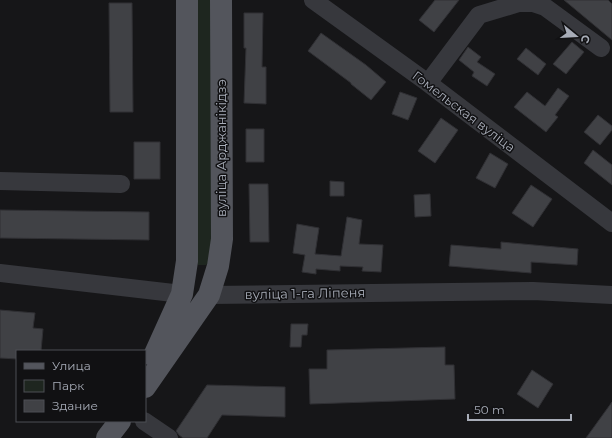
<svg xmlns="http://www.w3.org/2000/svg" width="612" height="438" font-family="Montserrat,sans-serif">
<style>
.green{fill:#1e261f}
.building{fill:#404145;stroke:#303034}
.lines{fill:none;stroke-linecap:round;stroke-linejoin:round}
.minor{stroke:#37383d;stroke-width:18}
.major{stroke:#53555c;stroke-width:22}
.labels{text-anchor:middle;stroke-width:3;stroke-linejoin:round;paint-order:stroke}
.street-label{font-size:13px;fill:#a8adb8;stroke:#111113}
</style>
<rect width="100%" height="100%" fill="#161618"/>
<!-- green -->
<path class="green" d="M194,0H213L211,260L206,265H198L195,258Z"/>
<!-- building -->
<path class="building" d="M435,0H459L434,32L419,20Z
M564,0H608L612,4V40Z
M109,3H132L133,112H110Z
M244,13H263L262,67H266V104L244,103L246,48H244Z
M321,33L366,65L386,82L371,100L351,84V83L308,51Z
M572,42L584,52L566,74L553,64Z
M468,47L481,57L477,62L495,74L487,86L472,76L474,72L459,60Z
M526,48L546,64L538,75L517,59Z
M558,88L569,96L555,115L558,117L546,132L514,107L527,92L545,106Z
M400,92L417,98L408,120L392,114Z
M598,115L612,126V130L600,145L584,132Z
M441,118L458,130L435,163L418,151Z
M246,129H264V162H246Z
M134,142H160V179H134Z
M593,150L612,165V185L584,163Z
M490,153L508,164L495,188L476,178Z
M330,181L344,182V196H330Z
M249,184H268L269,242H250Z
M531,185L552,199L533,227L512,213Z
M430,194L431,216L415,217L414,195Z
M0,210L149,212V240L0,238Z
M347,217L362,220L359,244L383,245L381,272L362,271L363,267L340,266V271L316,269V274L302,272L305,255L293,253L297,224L319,228L315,254L341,256Z
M501,242L578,249L577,265L531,262V273L449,266L451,245L501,249Z
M0,310L35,313L33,328L43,329L41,351H17V359L0,358Z
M291,324H308L307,335H302L301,347H290Z
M445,347V365H454L455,399L310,404L309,369H327V350Z
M532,370L553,384L538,408L517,394Z
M207,385L285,387V417L222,415L207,438H183L179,435L176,431Z
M612,402V438H586Z"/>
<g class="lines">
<!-- minor -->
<path class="minor" d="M313,0L428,83L612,223
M428,83L479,15L519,3H533L545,7L601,48
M0,181L121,184
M0,273L182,294
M209,295L533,291L612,295
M144,421L169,438"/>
<!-- major -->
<path class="major" d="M154,356L182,294L187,261V0
M145,387L209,295L218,266L222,239L221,0
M107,438L120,421"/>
</g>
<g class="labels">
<!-- street labels -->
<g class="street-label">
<text transform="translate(464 111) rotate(37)" y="5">Гомельская вуліца</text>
<text transform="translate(221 148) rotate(-90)" y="5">вуліца Арджанікідзэ</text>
<text transform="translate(305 293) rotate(-1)" y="5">вуліца 1-га Ліпеня</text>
</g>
</g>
<!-- legend -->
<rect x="16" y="350" width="130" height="72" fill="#111113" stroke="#4d4f55"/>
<rect x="24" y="363" width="20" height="6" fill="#53555c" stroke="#4d4f55"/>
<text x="52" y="370" font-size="12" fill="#a8adb8">Улица</text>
<rect x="24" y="380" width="20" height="12" fill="#1e261f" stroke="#4d4f55"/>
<text x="52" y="390" font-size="12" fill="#a8adb8">Парк</text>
<rect x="24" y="400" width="20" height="12" fill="#404145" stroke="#4d4f55"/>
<text x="52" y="410" font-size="12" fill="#a8adb8">Здание</text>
<!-- north arrow -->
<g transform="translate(576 36) rotate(108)" stroke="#111113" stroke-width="3" paint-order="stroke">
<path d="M0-3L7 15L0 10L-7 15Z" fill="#a8adb8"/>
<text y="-6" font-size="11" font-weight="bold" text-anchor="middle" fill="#a8adb8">С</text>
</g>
<!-- scale -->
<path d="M468 414v6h103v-6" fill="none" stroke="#a8adb8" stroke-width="2"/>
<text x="474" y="414" font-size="12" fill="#a8adb8" stroke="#111113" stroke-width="3" paint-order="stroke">50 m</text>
</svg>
